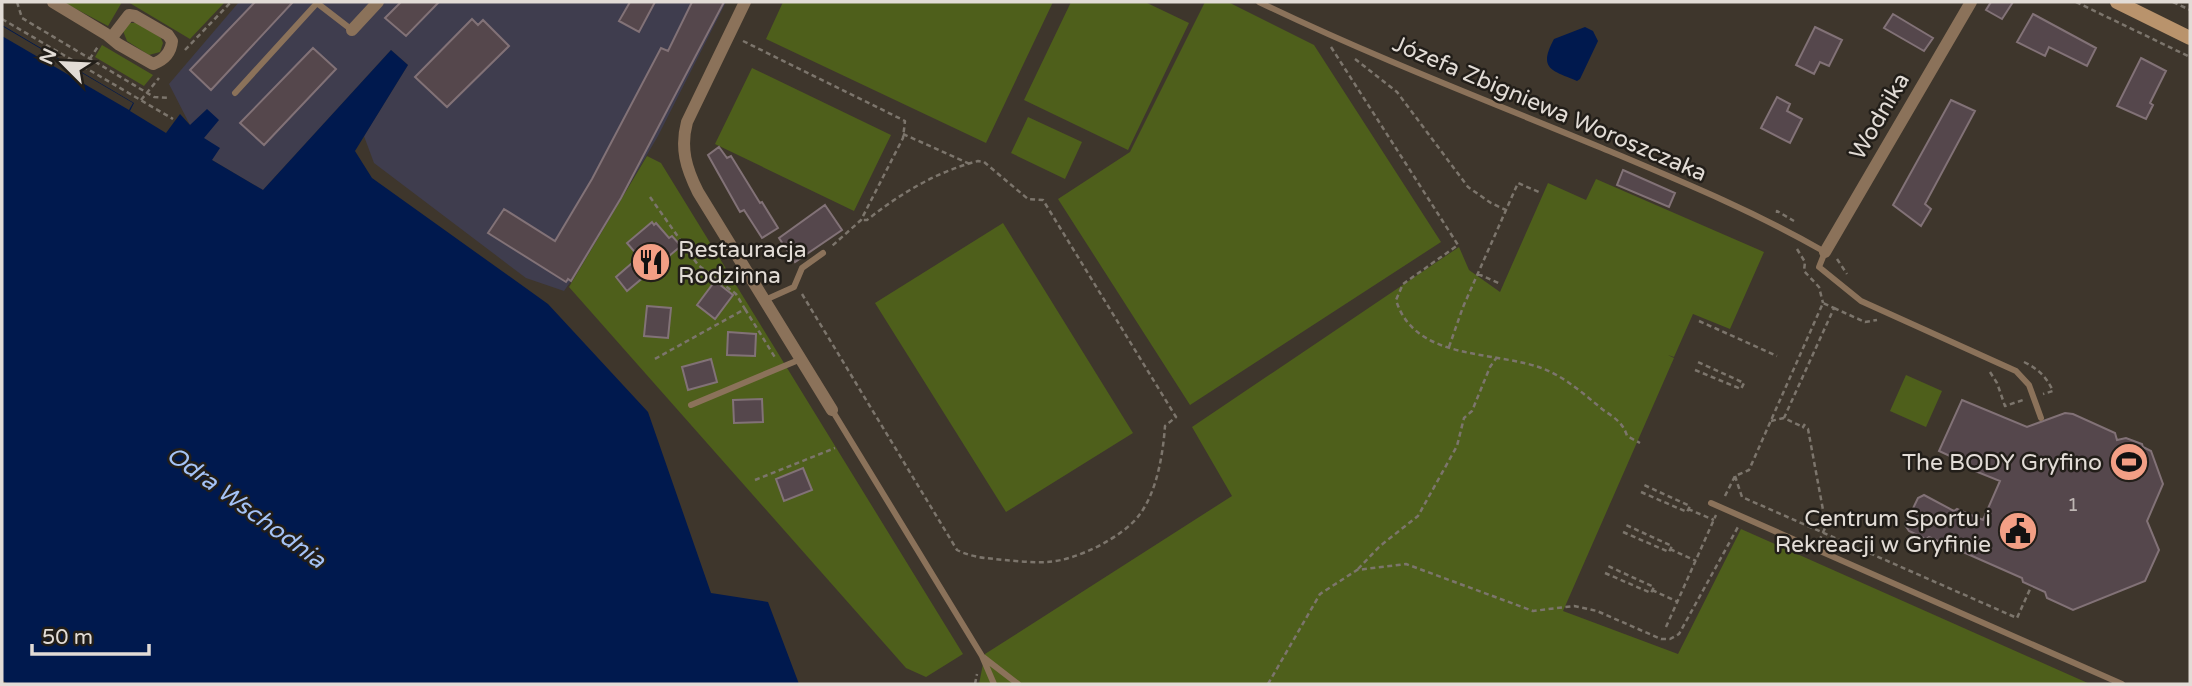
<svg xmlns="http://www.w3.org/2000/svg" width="2192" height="686" font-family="'Varela Round',sans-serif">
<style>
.commercial{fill:#3f3d4e}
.green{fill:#4e5f1b}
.water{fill:#00194e}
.pier{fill:#3e362c}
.building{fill:#55474c;stroke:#827277;stroke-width:2}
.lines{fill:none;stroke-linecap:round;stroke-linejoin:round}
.path{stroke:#7c756c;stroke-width:2.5;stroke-dasharray:5 3.5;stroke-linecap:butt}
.lane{stroke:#8b725a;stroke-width:6}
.street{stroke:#8b725a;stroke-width:12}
.secondary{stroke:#b9936c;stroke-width:14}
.labels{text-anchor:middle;stroke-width:5;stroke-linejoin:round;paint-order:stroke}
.number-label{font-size:19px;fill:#bfb7b4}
.street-label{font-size:23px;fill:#e2dcd6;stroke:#221e19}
.poi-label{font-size:23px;fill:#e2dcd6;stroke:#221e19;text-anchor:end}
.water-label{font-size:24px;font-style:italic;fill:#a5c3f6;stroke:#221e19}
</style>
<rect width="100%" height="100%" fill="#3e362c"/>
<!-- commercial -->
<path class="commercial" d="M239,2H726L658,136L582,265L564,291L526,278L374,163L364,136L408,65L391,50L263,190L212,160L204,138L190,125L169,84Z"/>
<!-- green -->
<path class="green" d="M63,2H122L108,26Z
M128,2H225L190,39Z
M783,2H1053L986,143L766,39Z
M1071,2H1145L1189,23L1128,150L1024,100Z
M1205,2H1228L1314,45L1441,242L1190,405L1058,199L1130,152Z
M130,23H138L161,38L163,43L160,52L149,55L127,41L123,31Z
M102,45L153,75L144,86L95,57Z
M752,68L891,135L854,211L715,144Z
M1028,117L1082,142L1065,179L1011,153Z
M647,156L661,163L963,654L926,677L906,668L891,651L569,287Z
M1596,179L1764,252L1730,329L1693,314L1674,357L1668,355L1674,358L1563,611L1678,654L1741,529L2090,684H979L985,654L1232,496L1192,427L1459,247L1469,270L1500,292L1548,183L1586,200Z
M1003,223L1133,433L1006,512L875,303Z
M1906,375L1942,391L1926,427L1890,411Z"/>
<!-- water -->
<path class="water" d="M2,25L134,103L130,111L166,133L180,114L190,125L207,109L219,120L204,138L220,148L212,160L263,190L391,50L408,65L355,151L372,178L548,304L648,412L711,593L768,602L799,684H8L2,680Z
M1585,27L1593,31L1598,41L1580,79L1577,81C1551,70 1538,69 1554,39Z"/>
<!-- pier -->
<path class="pier" d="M2,26L133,103L129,110L2,36Z"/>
<!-- building -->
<path class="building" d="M255,2H293L211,90L190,70Z
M401,2H439L406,36L385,18Z
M630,2H655L639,32L619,21Z
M692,2H724L621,198L571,281L568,279L566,282L488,233L504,209L555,241L592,179L661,48L668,51Z
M1991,2H2013L2002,19L1986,10Z
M1893,14L1933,38L1924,51L1884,28Z
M2033,14L2096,48L2087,66L2049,47L2045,56L2017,42Z
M472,19L478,25L483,20L509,46L447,107L415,77Z
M1815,27L1842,40L1829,66L1820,62L1814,74L1796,65Z
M313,48L336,69L264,145L240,123Z
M2141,58L2166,71L2150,103L2153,105L2146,119L2117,106Z
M1777,97L1790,104L1787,111L1802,119L1790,143L1761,128Z
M1951,100L1975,111L1925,204L1931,209L1921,226L1893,205Z
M719,147L727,158L731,156L760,203L762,202L778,228L762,238L744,210L740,212L708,155Z
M1623,170L1675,193L1669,207L1617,185Z
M825,205L842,230L795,262L779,238Z
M652,222L654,225L656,223L669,238L672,236L681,246L627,291L616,277L639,257L627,243Z
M715,281L733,295L715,319L697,305Z
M647,306L671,308L668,338L644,336Z
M728,332L756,334L755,356L727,355Z
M711,359L717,382L688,390L682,367Z
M762,399L763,422L734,423L733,400Z
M1962,400L2027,427L2065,413L2073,414L2115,433L2117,440L2126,438L2142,444L2143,447L2151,451L2163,484L2147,521L2159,550L2145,581L2073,610L2047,598L2045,592L2023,582L2022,578L1929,537L1926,539L1909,531L1905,525L1918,498L1924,495L1954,511L1957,509L1983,520L2000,481L1965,467L1963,462L1939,451Z
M803,468L812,490L784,501L776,479Z"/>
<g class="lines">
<!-- path -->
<path class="path" d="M17,2L22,18L27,21L154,97L169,98
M2076,2L2190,57
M2173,2L2190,10
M2,19L173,119
M743,41L905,121L903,138L861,220L832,246
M1331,47L1458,245L1403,284L1396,300C1415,362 1496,350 1544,369C1566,378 1584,394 1602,409C1613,417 1623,422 1627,436L1640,443
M185,50L231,2
M1355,59L1397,92L1468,187L1491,203L1506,210
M85,66L99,45
M141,100L159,78
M903,134L970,164
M650,197L698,265L736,294L745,309L653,360
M1777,213V211L1794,221
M1797,249L1805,262L1804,271L1819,287L1823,303
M1837,259L1847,274
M1478,274L1501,284
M802,294L957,550C973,558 987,558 1004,560C1018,561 1033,563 1047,562C1075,561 1124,537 1140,514C1157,491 1163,454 1165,426L1176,417L1043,200L1028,199L984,162L978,161C936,172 901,193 867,220H861
M1834,308L1865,322L1877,320
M745,309L776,359
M1699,321L1777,356
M1449,347L1463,307L1518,183L1541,193
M2024,362C2038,369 2046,376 2053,391L2043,394
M1695,370L1741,389L1744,383L1698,362
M1990,372L1997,383L2005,406L2023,400
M1771,421L1784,418
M1805,424L1803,427L1808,429L1826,526L1820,539
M1735,476L1742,497L2017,618L2031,587
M755,480L835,448
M1641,492L1687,512L1690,506L1644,485
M1725,496L1735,476L1749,470L1823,303L1834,308L1784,418L1803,427
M1688,509L1714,520
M1623,532L1669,552L1672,546L1626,525
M1670,549L1696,561
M1358,569L1380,546L1418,516L1457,446L1464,418L1472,411L1490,367L1497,357
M1605,573L1651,593L1654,587L1608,566
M1652,590L1678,602
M1666,627L1716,515
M975,684L977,674
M1268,684L1320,594L1357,570L1406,564L1533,611L1574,606L1597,611L1661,639H1670L1679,634L1738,527"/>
<!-- lane -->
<path class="lane" d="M1259,2C1371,56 1488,101 1602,148C1678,180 1754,211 1825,252L1819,267L1861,301L2016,371L2029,385L2041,418
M235,93L317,3L352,30
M765,300L794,287L802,268L823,253
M691,405L801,359
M832,410L982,656L994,684
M1711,503L2122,684
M983,657L1018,684"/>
<!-- street -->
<path class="street" d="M53,2L106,34L118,44L153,64C164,60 171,52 172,41L168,35L135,16L129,15L112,37
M745,2L687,122C680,148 686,168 698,192L832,410
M352,30L378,2
M1825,252L1971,2"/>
<!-- secondary -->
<path class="secondary" d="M2117,2L2190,38"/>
</g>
<!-- icons -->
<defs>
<g id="restaurant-disc" transform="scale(2.0125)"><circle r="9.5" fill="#f39f85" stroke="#221e19"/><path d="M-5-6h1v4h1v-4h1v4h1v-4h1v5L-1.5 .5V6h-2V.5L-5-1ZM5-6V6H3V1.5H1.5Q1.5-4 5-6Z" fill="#111"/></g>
<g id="stadium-disc" transform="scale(2.0125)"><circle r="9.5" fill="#f39f85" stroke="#221e19"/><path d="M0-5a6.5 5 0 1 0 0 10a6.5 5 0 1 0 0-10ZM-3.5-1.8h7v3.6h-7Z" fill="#111"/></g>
<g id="civic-disc" transform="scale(2.0125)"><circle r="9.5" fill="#f39f85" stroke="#221e19"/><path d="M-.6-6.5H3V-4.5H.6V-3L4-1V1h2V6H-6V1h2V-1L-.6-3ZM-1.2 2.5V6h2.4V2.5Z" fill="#111"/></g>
</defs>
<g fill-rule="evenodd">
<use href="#restaurant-disc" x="651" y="262"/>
<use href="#stadium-disc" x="2129" y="462"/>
<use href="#civic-disc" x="2018" y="531"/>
</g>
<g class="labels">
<!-- number labels -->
<g class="number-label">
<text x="2073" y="511">1</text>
</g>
<!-- street labels -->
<g class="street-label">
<text transform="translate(1550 108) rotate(23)" y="8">Józefa Zbigniewa Woroszczaka</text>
<text transform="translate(1879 116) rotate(-60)" y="8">Wodnika</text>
</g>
<!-- poi labels -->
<g class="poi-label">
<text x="678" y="257" text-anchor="start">Restauracja<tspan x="678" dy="26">Rodzinna</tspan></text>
<text x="2102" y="470">The BODY Gryfino</text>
<text x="1991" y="526">Centrum Sportu i<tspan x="1991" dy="26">Rekreacji w Gryfinie</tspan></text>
</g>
<!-- water labels -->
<g class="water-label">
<text transform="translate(246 507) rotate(36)" y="8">Odra Wschodnia</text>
</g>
</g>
<!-- border -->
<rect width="2192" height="686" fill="none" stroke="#e2dcd6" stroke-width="7"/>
<!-- north arrow -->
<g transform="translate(63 63) rotate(294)" stroke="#221e19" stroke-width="5" paint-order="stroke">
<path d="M0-5L12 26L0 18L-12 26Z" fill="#e2dcd6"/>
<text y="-10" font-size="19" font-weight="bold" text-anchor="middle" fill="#e2dcd6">N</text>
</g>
<!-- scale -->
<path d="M32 644v10h117v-10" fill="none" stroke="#e2dcd6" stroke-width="3.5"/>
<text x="42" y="644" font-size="21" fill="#e2dcd6" stroke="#221e19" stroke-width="5" paint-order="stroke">50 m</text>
</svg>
